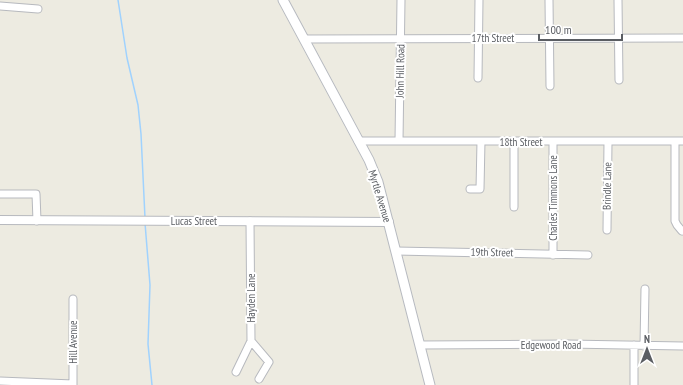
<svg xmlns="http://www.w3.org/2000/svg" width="683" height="385" font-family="'PT Sans Narrow',sans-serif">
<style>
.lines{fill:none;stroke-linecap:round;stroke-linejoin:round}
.stream{stroke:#a0d2fe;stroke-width:1.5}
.minor-casing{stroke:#b7b9be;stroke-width:9}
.tertiary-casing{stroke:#b7b9be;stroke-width:10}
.secondary-casing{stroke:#b7bac0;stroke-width:11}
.minor{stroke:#fff;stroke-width:7}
.tertiary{stroke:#fff;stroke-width:8}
.secondary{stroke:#fff;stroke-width:9}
.labels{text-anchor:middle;stroke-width:4;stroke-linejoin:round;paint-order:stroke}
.street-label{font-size:11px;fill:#5a5d62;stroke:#fff}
</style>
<rect width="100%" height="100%" fill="#edebe1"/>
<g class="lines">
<!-- stream -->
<path class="stream" d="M118,0L127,58L138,105L141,134L145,218
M145,223L150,285L148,344L152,385"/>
<!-- minor casing -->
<g class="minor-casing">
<path id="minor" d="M549,0L550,86
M618,0L619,80
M0,6L38,9
M304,39L683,38
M478,78L479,0
M358,141H683
M399,141L401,0
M675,141V221L677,225L682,231
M470,189H480L481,141
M0,194H36L37,221
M514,207V142
M607,230L608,142
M396,251L588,255
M553,255V142
M251,341L269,362L259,379
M420,345L568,344L683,346
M644,346L645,289
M236,372L251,341L250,221
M0,381L73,384
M73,385V299
M634,385V345"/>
</g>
<!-- tertiary casing -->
<g class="tertiary-casing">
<path id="tertiary" d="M0,220L389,222"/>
</g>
<!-- secondary casing -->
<g class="secondary-casing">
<path id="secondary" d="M283,0L369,160L378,182L430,385"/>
</g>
<!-- minor -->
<use href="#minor" class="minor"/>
<!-- tertiary -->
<use href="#tertiary" class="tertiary"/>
<!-- secondary -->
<use href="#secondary" class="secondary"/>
</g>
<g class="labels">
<!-- street labels -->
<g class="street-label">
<text x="493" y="42">17th Street</text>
<text transform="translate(400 71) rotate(-89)" y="4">John Hill Road</text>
<text x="521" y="146">18th Street</text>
<text transform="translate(607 186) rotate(-89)" y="4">Brindle Lane</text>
<text transform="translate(380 196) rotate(73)" y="4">Myrtle Avenue</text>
<text transform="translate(553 198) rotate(-90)" y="4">Charles Timmons Lane</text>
<text x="194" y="225">Lucas Street</text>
<text transform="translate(492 252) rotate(1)" y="4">19th Street</text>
<text transform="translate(251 298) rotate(-90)" y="4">Hayden Lane</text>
<text transform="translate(73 342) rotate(-90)" y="4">Hill Avenue</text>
<text x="551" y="349">Edgewood Road</text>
</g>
</g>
<!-- north arrow -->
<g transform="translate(647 349)" stroke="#ffffff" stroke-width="3" paint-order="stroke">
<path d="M0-3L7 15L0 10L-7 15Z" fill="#5a5d62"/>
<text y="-6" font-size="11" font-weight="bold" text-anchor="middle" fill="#5a5d62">N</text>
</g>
<!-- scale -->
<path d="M539 34v6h83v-6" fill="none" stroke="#5a5d62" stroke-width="2"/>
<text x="545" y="34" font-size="12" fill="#5a5d62" stroke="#ffffff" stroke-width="3" paint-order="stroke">100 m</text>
</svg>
